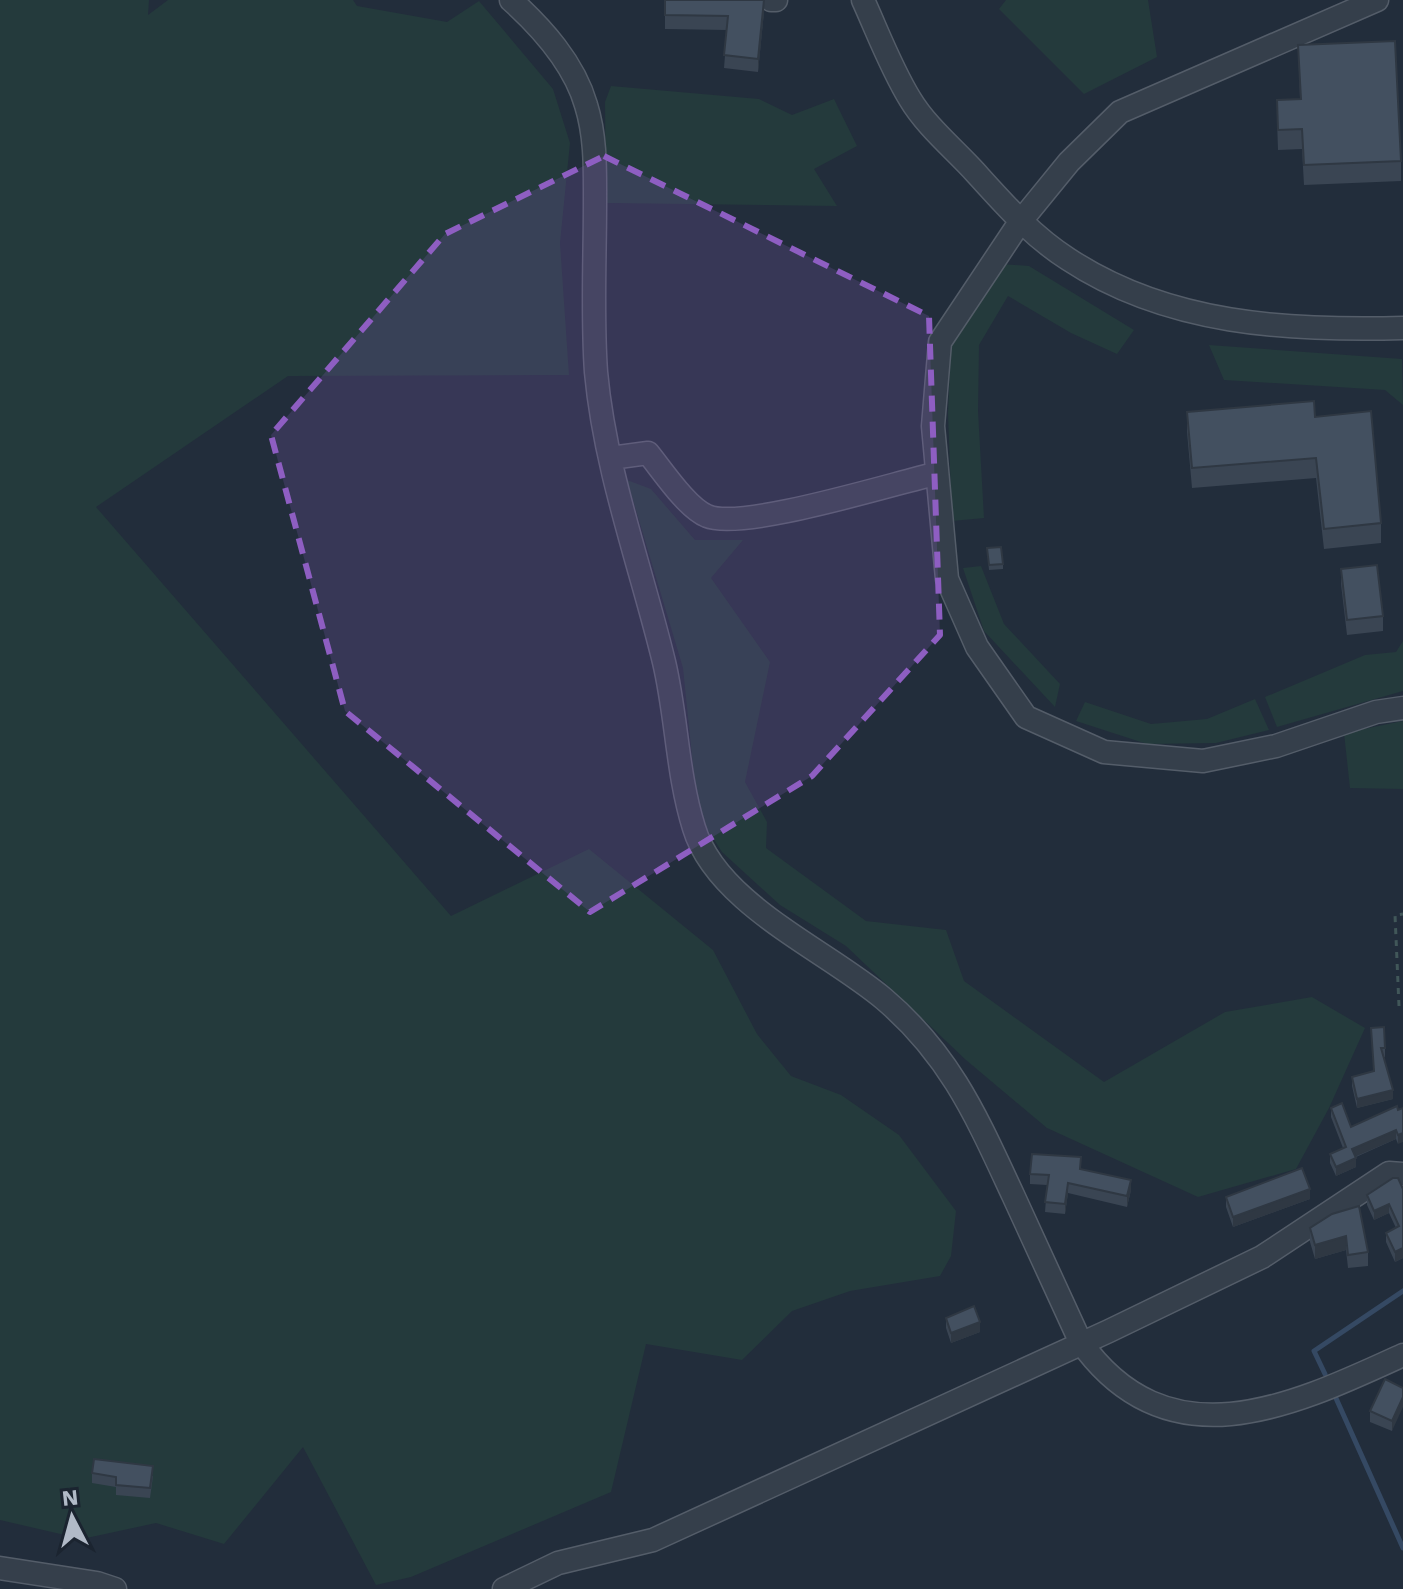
<svg xmlns="http://www.w3.org/2000/svg" width="1403" height="1589" font-family="'Work Sans',sans-serif">
<style>
.green{fill:#243a3c}
.lines{fill:none;stroke-linecap:round;stroke-linejoin:round}
.stream{stroke:#354963;stroke-width:5}
.minor-casing{stroke:#545d69;stroke-width:25}
.path{stroke:#415759;stroke-width:3;stroke-dasharray:6 6;stroke-linecap:butt}
.minor{stroke:#353f4b;stroke-width:22}
.wall{fill:#3a4553}
.shaded-wall{fill:#2f3843}
.building{fill:#435060;stroke:#2f3843;stroke-width:2}
.marked{fill:#8e5ec2;fill-opacity:0.2;stroke:#8e5ec2;stroke-width:6;stroke-dasharray:16 10;stroke-linejoin:round}
</style>
<rect width="100%" height="100%" fill="#222d3b"/>
<!-- green -->
<path class="green" d="M0,0H149L148,15L168,0H353L357,6L447,22L479,1L553,89L570,143L560,243L569,375L288,376L96,507L451,916L589,849L713,950L757,1034L791,1076L841,1095L899,1135L956,1211L951,1256L940,1276L850,1291L792,1311L742,1360L646,1344L611,1492L411,1577L376,1585L303,1447L224,1544L156,1523L82,1539L0,1520Z
M1006,0H1148L1157,57L1084,94L999,9Z
M611,86L759,99L792,115L834,99L857,146L814,169L837,206L606,203L605,102Z
M1001,264L1029,266L1134,330L1117,354L1071,333L1008,296L979,345L978,411L984,518L952,521L948,413L951,344Z
M1209,345L1402,359L1403,405L1385,390L1224,380Z
M627,480L651,489L695,540H743L711,578L770,662L745,782L767,822L766,848L866,921L946,930L964,981L1104,1082L1225,1012L1312,997L1365,1028L1329,1108L1296,1169L1198,1197L1047,1128L966,1060L846,946L780,905L722,852L698,815L683,668Z
M981,566L1004,624L1060,684L1055,707L984,631L963,568Z
M1403,641V691L1277,727L1265,697L1365,655L1396,652Z
M1255,699L1269,730L1216,743L1147,744L1076,721L1085,702L1151,724L1207,719Z
M1403,721V789L1350,788L1344,733Z"/>
<g class="lines">
<!-- stream -->
<path class="stream" d="M1325,1374L1314,1351L1403,1291
M1335,1396L1403,1548"/>
<!-- minor casing -->
<g class="minor-casing">
<path id="minor" d="M511,0C542,28 574,63 586,105C596,137 595,170 595,203C595,259 592,316 596,372C605,471 641,567 664,662C677,717 677,774 694,828C717,904 826,950 884,999C951,1056 977,1118 1013,1195C1035,1244 1058,1292 1080,1341C1168,1466 1294,1405 1403,1355
M771,0H776
M863,0C878,33 891,68 910,99C926,126 954,149 975,172C1004,204 1032,236 1068,259C1168,325 1288,331 1403,328
M1377,0L1120,112L1069,162L1020,222L940,342L933,426L947,579L977,647L1026,717L1104,752L1203,761L1276,746L1376,712L1403,708
M611,458L648,453C662,470 687,508 707,516C742,531 891,484 935,474
M0,1568L97,1583L115,1589
M504,1589L558,1563L653,1540L1109,1331L1262,1257L1389,1173L1403,1174"/>
</g>
<!-- path -->
<path class="path" d="M1399,1006L1395,915L1403,914"/>
<!-- minor -->
<use href="#minor" class="minor"/>
</g>
<!-- wall -->
<path class="wall" d="M665,0L764,12L758,72L724,68L727,30L665,29Z
M1298,45L1401,161V181L1304,185L1302,149L1278,150L1277,120V100L1300,99Z
M1187,412L1315,417L1381,523V543L1324,549L1316,478L1192,488L1187,432Z
M987,548L1003,564V569L989,570Z
M1341,569L1383,616V631L1347,635L1341,584Z
M1371,1028L1385,1048V1057H1384L1393,1099L1357,1108L1352,1086V1077L1374,1071Z
M1331,1108L1351,1127L1398,1110V1144L1396,1139L1356,1157V1167L1336,1176L1330,1163V1154L1343,1148L1331,1117Z
M1081,1169L1131,1190L1127,1207L1068,1193L1065,1214L1045,1212L1047,1185L1030,1184V1174Z
M1403,1189V1258L1395,1262L1386,1242V1233L1396,1228L1389,1213L1374,1220L1367,1205V1195Z
M1226,1197L1310,1199L1233,1227L1226,1207Z
M1332,1214L1368,1252V1266L1348,1268L1346,1250L1315,1259L1310,1242V1228Z
M946,1318L980,1332L951,1343L946,1328Z
M1403,1388L1392,1431L1370,1422V1411Z
M92,1473L153,1476L150,1498L116,1495V1487L92,1483Z"/>
<!-- shaded-wall -->
<path class="shaded-wall" d="M764,0V12L758,72V59Z
M1393,1090V1099L1357,1108V1099Z
M1396,1130V1139L1352,1158V1149Z
M1403,1133V1142L1398,1144V1135Z
M1356,1158V1167L1336,1176V1167Z
M1131,1180V1190L1127,1207V1196Z
M1068,1183V1193L1065,1214V1204Z
M1310,1189V1199L1233,1227V1217Z
M1389,1204V1213L1374,1220V1211Z
M1346,1236V1250L1315,1259V1245Z
M1403,1248V1258L1395,1262V1252Z
M980,1322V1332L951,1343V1333Z
M1403,1397V1407L1392,1431V1421Z"/>
<!-- building -->
<path class="building" d="M665,0H764L758,59L724,55L728,16L665,15Z
M1395,41L1401,161L1304,165L1302,129L1278,130L1277,100L1301,99L1298,45Z
M1314,401L1315,417L1371,411L1381,523L1324,529L1316,458L1192,468L1187,412Z
M1001,547L1003,564L989,565L987,548Z
M1377,565L1383,616L1347,620L1341,569Z
M1384,1027L1385,1048H1381L1393,1090L1357,1099L1352,1077L1374,1071L1371,1028Z
M1342,1103L1351,1127L1397,1106L1398,1110L1403,1108V1133L1398,1135L1396,1130L1352,1149L1356,1158L1336,1167L1330,1154L1346,1147L1331,1108Z
M1032,1154L1081,1157L1080,1169L1131,1180L1127,1196L1068,1183L1065,1204L1045,1202L1049,1175L1030,1174Z
M1302,1168L1310,1189L1233,1217L1226,1197Z
M1393,1178H1398L1403,1189V1248L1395,1252L1386,1233L1399,1226L1389,1204L1374,1211L1367,1195Z
M1359,1206L1368,1252L1348,1255L1346,1236L1315,1245L1310,1228L1332,1214Z
M974,1306L980,1322L951,1333L946,1318Z
M1385,1379L1403,1388V1397L1392,1421L1370,1411Z
M94,1459L153,1466L150,1488L116,1485V1477L92,1473Z"/>
<!-- marked area -->
<path class="marked" d="M604,156L929,316L940,635L812,776L590,912L345,711L271,435L445,234Z"/>
<!-- north arrow -->
<g transform="translate(72 1517) rotate(354)" stroke="#1b2430" stroke-width="6" paint-order="stroke">
<path d="M0-6L14 30L0 20L-14 30Z" fill="#b1bac7"/>
<text y="-12" font-size="22" font-weight="bold" text-anchor="middle" fill="#b1bac7">N</text>
</g>
</svg>
